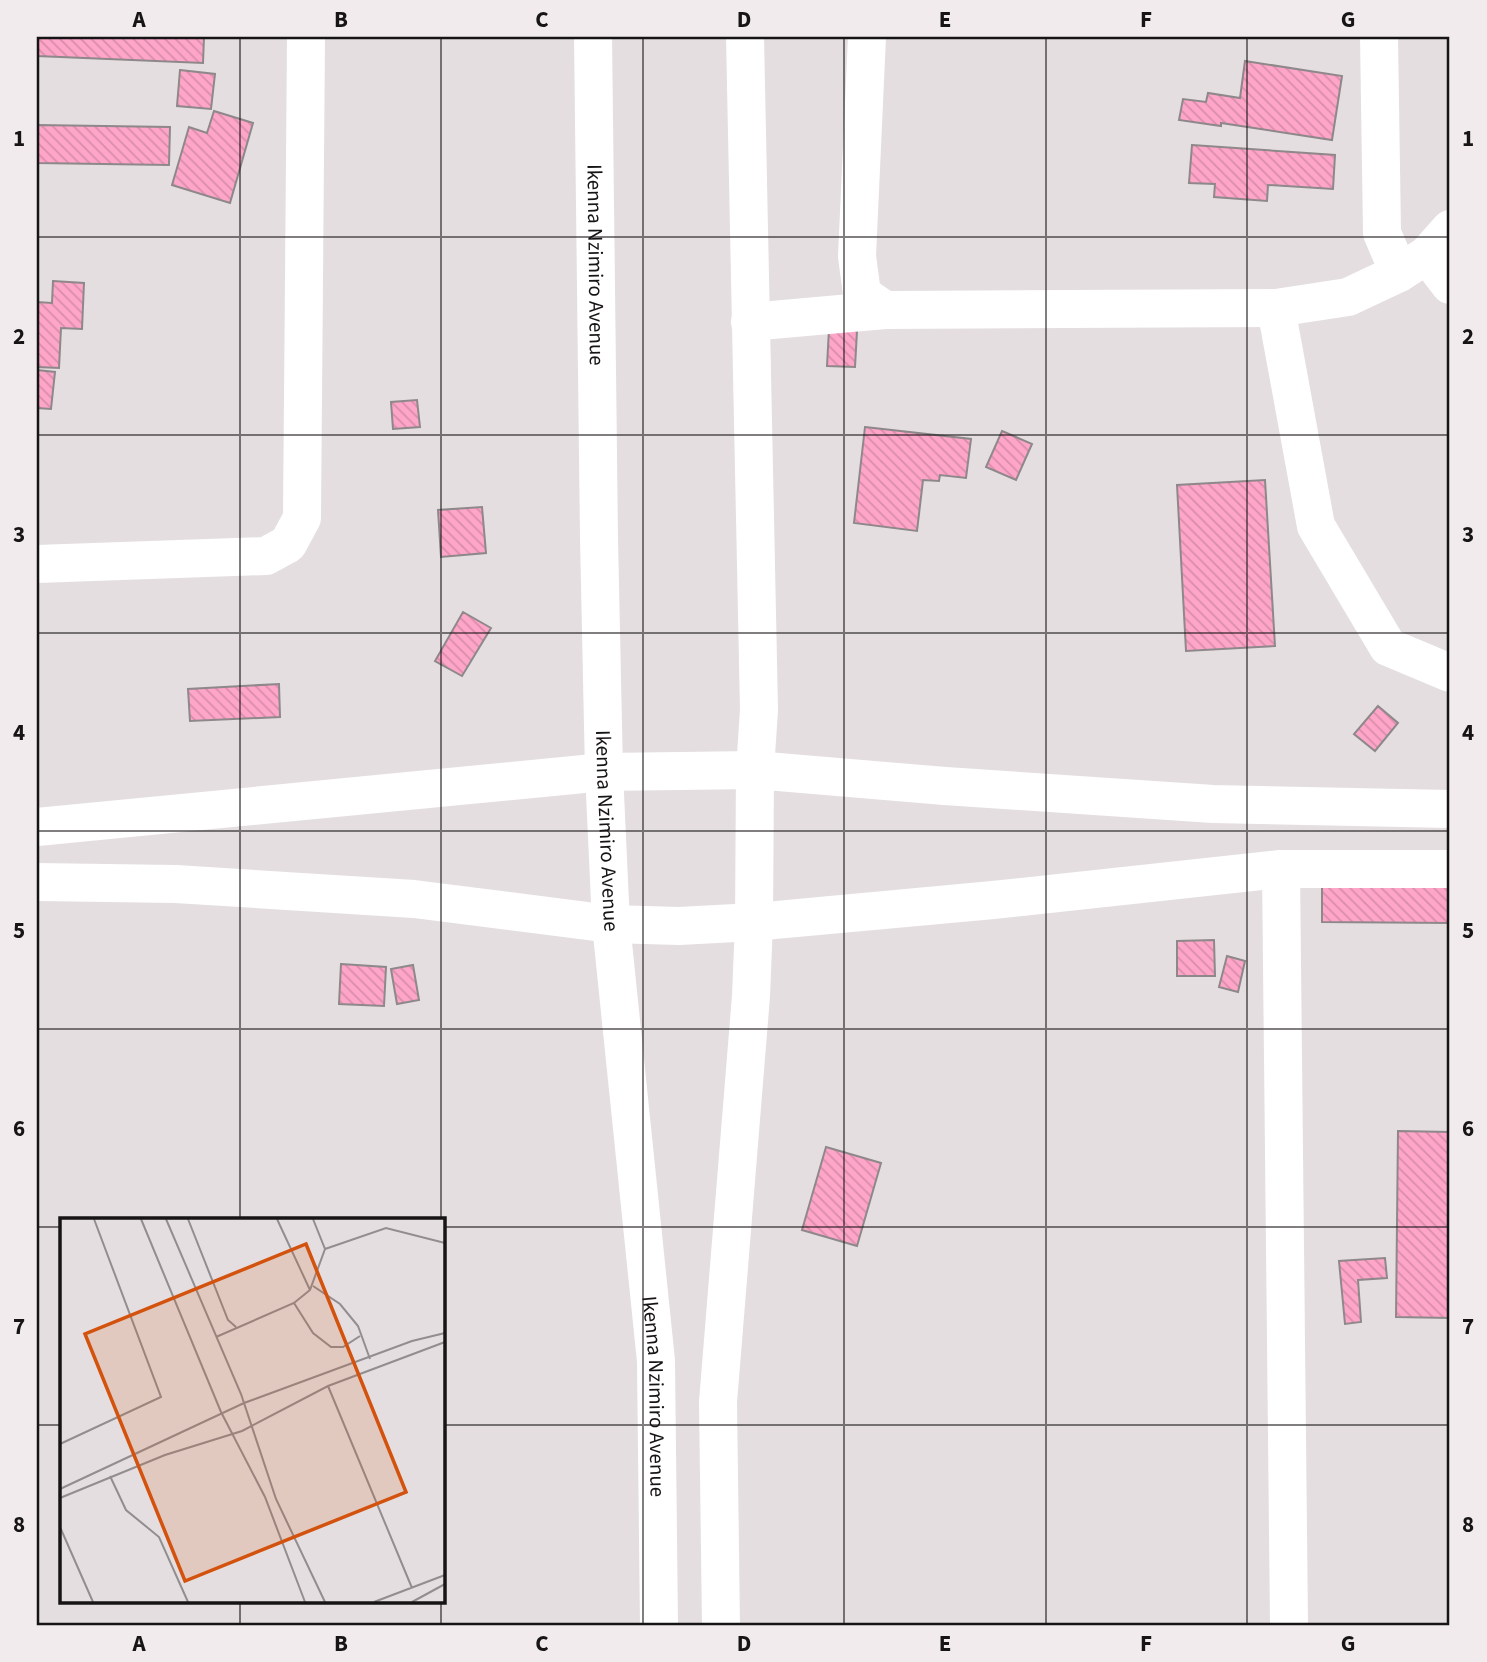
<svg xmlns="http://www.w3.org/2000/svg" width="1487" height="1662" font-family="'Source Sans 3',sans-serif">
<style>
.building{fill:url(#building-back-hatch);stroke:#8e888a;stroke-width:2}
.lines{fill:none;stroke-linecap:round;stroke-linejoin:round}
.minor{stroke:#fff;stroke-width:38}
.grid{fill:none;stroke:#171415;stroke-width:2;stroke-opacity:0.55}
.labels{text-anchor:middle;stroke-width:6;stroke-linejoin:round;paint-order:stroke}
.street-label{font-size:21px;fill:#171415;stroke:#f2ebed}
.inset-road{fill:none;stroke:#928d8f;stroke-width:2}
.view{fill:#d3520d;fill-opacity:0.15;stroke:#d3520d;stroke-width:3.5}
.inset-edge{fill:none;stroke:#171415;stroke-width:3.5}
.neatline{fill:none;stroke:#171415;stroke-width:2.5}
.grid-label{font-size:23px;text-anchor:middle;font-weight:bold;fill:#171415}
</style>
<defs>
<pattern id="building-back-hatch" width="6" height="6" patternUnits="userSpaceOnUse" patternTransform="scale(1.75)"><rect width="6" height="6" fill="#fea5c8"/><path d="M-1 5l2 2M0 0l6 6M5-1l2 2" fill="none" stroke="#d98dab"/></pattern>
</defs>
<rect width="100%" height="100%" fill="#e4dee0"/>
<!-- building -->
<path class="building" d="M37,37H204L203,63L37,56Z
M1245,61L1342,76L1332,140L1221,123V126L1179,120L1183,99L1206,102L1208,93L1240,98Z
M180,70L215,74L211,109L177,106Z
M214,111L253,123L230,203L172,185L189,127L207,133Z
M37,125L170,127L169,165L37,163Z
M1192,145L1335,155L1333,189L1268,185L1267,201L1214,197L1215,184L1189,183Z
M53,281L84,283L82,329L61,328L59,368L37,367V302L52,303Z
M829,329L857,331L855,367L827,366Z
M37,370L55,372L51,409L37,408Z
M417,400L420,427L393,429L391,402Z
M865,427L971,439L966,478L940,475L939,481L923,480L917,531L854,523Z
M1002,431L1032,444L1016,480L986,467Z
M1265,480L1275,646L1186,651L1177,485Z
M482,507L486,553L441,557L438,510Z
M463,612L491,628L462,676L435,661Z
M279,684L280,717L190,721L188,689Z
M1378,706L1398,723L1375,751L1354,734Z
M1322,887H1450V923L1322,922Z
M1214,940L1215,976H1177V941Z
M1227,956L1245,961L1238,992L1219,987Z
M341,964L386,967L384,1006L339,1004Z
M413,965L419,1000L397,1004L391,969Z
M1398,1131L1450,1132V1318L1396,1317Z
M826,1147L881,1163L857,1246L802,1230Z
M1385,1258L1387,1278L1358,1280L1361,1322L1345,1324L1339,1261Z"/>
<g class="lines">
<!-- minor -->
<g class="minor">
<path id="s1" d="M593,37L599,538L604,772L611,924L656,1361L659,1625"/>
<path d="M867,37L857,256L862,294L885,310"/>
<path d="M1379,37L1382,233L1399,273"/>
<path d="M1427,255L1450,285"/>
<path d="M1276,308L1316,526L1388,647L1450,673"/>
<path d="M750,322L885,310L1276,308L1348,297L1399,273L1427,255L1450,229"/>
<path d="M37,564L266,556L288,544L302,518L306,37"/>
<path d="M37,827L604,772L755,770L945,786L1213,804L1450,809"/>
<path d="M1281,869L1289,1625"/>
<path d="M37,882L176,884L414,899L611,924L679,926L754,922L993,900L1281,869H1450"/>
<path d="M721,1625L718,1402L751,996L754,922L755,770L759,710L745,37"/>
</g>
</g>
<!-- grid -->
<path class="grid" d="M240,37V1219M441,37V1219M643,37V1625M844,37V1625M1046,37V1625M1247,37V1625M37,237H1450M37,435H1450M37,633H1450M37,831H1450M37,1029H1450M37,1227H61M443,1227H1450M37,1425H61M443,1425H1450M240,1601V1625M441,1601V1625"/>
<g class="labels">
<!-- street labels -->
<g class="street-label">
<text dy="7" stroke="none"><textPath href="#s1" startOffset="228">Ikenna Nzimiro Avenue</textPath></text>
<text dy="7" stroke="none"><textPath href="#s1" startOffset="794">Ikenna Nzimiro Avenue</textPath></text>
<text dy="7" stroke="none"><textPath href="#s1" startOffset="1362">Ikenna Nzimiro Avenue</textPath></text>
</g>
</g>
<!-- overview -->
<g transform="translate(60 1218)">
<rect width="385" height="385" fill="#e4dee0"/>
<path class="inset-road" d="M81,1L161,194L205,279L245,384M106,1L181,176L216,281L265,384M128,1L168,102L176,109M217,1L250,72M265,31L326,10L385,25M253,68L280,86L298,108L310,141M234,85L253,115L271,129H283L300,118M156,119L234,85L250,72L265,31L253,1M268,168L352,370M0,226L101,179L34,1M50,258L66,292L99,319L128,384M0,271L184,185L352,123L385,115M0,280L105,237L182,213L268,168L385,124M0,309L33,384M314,384L385,357M352,384L385,366"/>
<path class="view" d="M246,26L346,274L125,363L25,116Z"/>
<rect width="385" height="385" class="inset-edge"/>
</g>
<!-- border -->
<rect width="1487" height="1662" fill="none" stroke="#f2ebed" stroke-width="77"/>
<rect x="38" y="38" width="1410" height="1586" class="neatline"/>
<g class="grid-label">
<text x="139" y="27">A</text>
<text x="341" y="27">B</text>
<text x="542" y="27">C</text>
<text x="744" y="27">D</text>
<text x="945" y="27">E</text>
<text x="1146" y="27">F</text>
<text x="1348" y="27">G</text>
<text x="19" y="146">1</text>
<text x="1468" y="146">1</text>
<text x="19" y="344">2</text>
<text x="1468" y="344">2</text>
<text x="19" y="542">3</text>
<text x="1468" y="542">3</text>
<text x="19" y="740">4</text>
<text x="1468" y="740">4</text>
<text x="19" y="938">5</text>
<text x="1468" y="938">5</text>
<text x="19" y="1136">6</text>
<text x="1468" y="1136">6</text>
<text x="19" y="1334">7</text>
<text x="1468" y="1334">7</text>
<text x="19" y="1532">8</text>
<text x="1468" y="1532">8</text>
<text x="139" y="1651">A</text>
<text x="341" y="1651">B</text>
<text x="542" y="1651">C</text>
<text x="744" y="1651">D</text>
<text x="945" y="1651">E</text>
<text x="1146" y="1651">F</text>
<text x="1348" y="1651">G</text>
</g>
</svg>
